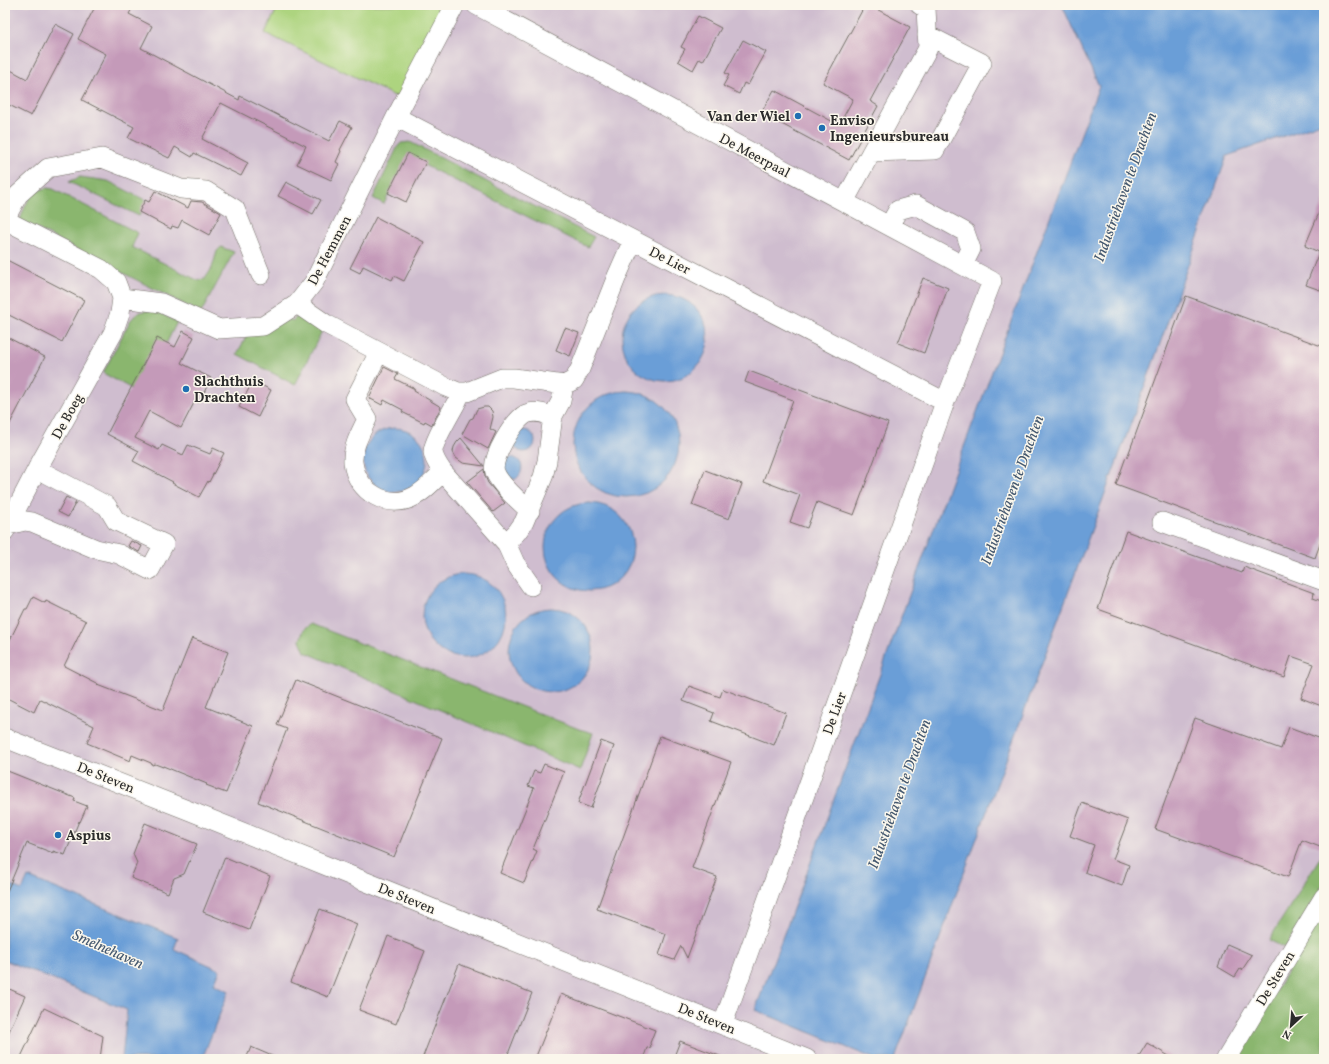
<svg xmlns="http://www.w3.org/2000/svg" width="1329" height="1064" font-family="Vollkorn,serif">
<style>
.industrial{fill:#cfbdcf}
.green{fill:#add47f;stroke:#6c8055}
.forest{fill:#8ab66e;stroke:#5a704c}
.water{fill:#6b9ed7;stroke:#4b6481}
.building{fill:#c49ab9}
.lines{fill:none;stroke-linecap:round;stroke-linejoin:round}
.minor-casing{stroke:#726d65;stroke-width:20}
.minor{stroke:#fff;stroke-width:19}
.poi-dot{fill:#1f6fb2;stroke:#fbf7ec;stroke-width:1.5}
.labels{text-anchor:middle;stroke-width:3;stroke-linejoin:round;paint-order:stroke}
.poi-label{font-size:14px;font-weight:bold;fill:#2b2b2b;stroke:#fbf7ec;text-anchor:start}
.street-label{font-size:14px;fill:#2b2b2b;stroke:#fbf7ec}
.water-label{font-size:15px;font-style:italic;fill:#455970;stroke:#fbf7ec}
</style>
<rect width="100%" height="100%" fill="#fbf7ec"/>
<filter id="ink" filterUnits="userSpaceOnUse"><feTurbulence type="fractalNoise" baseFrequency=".025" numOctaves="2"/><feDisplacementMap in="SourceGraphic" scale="8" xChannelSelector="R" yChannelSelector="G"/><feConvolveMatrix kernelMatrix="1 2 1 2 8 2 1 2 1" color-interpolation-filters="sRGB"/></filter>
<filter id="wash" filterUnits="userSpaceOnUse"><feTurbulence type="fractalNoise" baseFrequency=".012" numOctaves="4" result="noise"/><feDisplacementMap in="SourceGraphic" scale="16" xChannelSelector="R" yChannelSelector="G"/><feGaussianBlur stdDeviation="0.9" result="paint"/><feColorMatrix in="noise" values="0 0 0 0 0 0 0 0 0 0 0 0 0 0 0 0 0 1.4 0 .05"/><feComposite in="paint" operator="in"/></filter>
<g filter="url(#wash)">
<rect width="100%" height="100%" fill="#f7e7d2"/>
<!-- industrial -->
<path class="industrial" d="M5,5H1222L1324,58V1059H5Z"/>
<!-- green -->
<path class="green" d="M279,5H438L441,18L403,100L265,33Z"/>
<!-- forest -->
<path class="forest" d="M410,142L594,237L588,247L424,165L404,164L384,204L373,198L398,146L401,143Z
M80,177L108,181L147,201L139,216L69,182Z
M47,188L53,189L138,233L132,247L197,280L205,279L212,268L217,251L221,247L234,252L201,313L20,220C26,204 29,191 47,188Z
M154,310L177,322L141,394L103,373L130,321C138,311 142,311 154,310Z
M297,317L303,319L323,329L295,385L237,354L247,335L290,319L292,321Z
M311,624L579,729L593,733L580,770L305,652L300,640L304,629Z
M1324,851V884L1285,948L1269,940Z
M1324,911V1059H1234Z"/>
<!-- water -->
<path class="water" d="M1062,5H1324V122L1227,156L1143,391L895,1059H875L755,1010L806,875L956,468L1099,86Z
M622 338a43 43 0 1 1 86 0a43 43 0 1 1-86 0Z
M573 444a53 53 0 1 1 106 0a53 53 0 1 1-106 0Z
M363 460a32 32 0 1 1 64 0a32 32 0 1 1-64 0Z
M513 441a11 11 0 1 1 22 0a11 11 0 1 1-22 0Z
M510,457C521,458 525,467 519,476L516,479H508L500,465L506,459Z
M545 547a44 44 0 1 1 88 0a44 44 0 1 1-88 0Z
M422 616a42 42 0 1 1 84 0a42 42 0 1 1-84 0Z
M509 650a42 42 0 1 1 84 0a42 42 0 1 1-84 0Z
M28,877L178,938L174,949L220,970L214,984L229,991L202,1059H122L127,1010L5,960V883L22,890Z"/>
<g id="blocks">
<!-- building -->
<path class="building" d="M96,5H134L129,14L152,26L141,48L239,100L240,96L329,141L340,121L352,127L340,150L341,151L336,162L339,164L331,180L297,164L306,146L221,103L202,139L248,163L241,176L194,153L192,157L175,147L169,158L128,138L134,127L82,100L106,54L78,39Z
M865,5H869L910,27L870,101L878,106L849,160L761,113L774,90L839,125L853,99L823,83Z
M698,16L721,28L703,61L699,59L693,70L678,61L685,49L681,47Z
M55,24L74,34L31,116L5,103V67L27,79Z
M743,40L766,52L748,85L744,83L739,94L723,86L729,75L725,73Z
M408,153L426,162L406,202L388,193Z
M286,182L321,200L313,214L278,196Z
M155,191L188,208L191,201L202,202L221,213L209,235L182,220L178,228L172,226L171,229L139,212L145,200L149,202Z
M1324,201V281L1320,290L1306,285L1319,252L1305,246Z
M376,217L424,242L404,281L394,276L392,280L363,266L360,273L350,268Z
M5,259L84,300L62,342L5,313Z
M923,278L948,288L924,353L898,343Z
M1186,296L1324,347V533L1315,558L1116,485L1126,457L1127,458Z
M565,328L579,333L570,356L556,350Z
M183,331L194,337L181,363L211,378L199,403L195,401L181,428L149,411L135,438L159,450L162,445L183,455L188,445L210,454L213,448L224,453L209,482L208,481L199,497L172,483L173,482L133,461L139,451L107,434L157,338L175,347Z
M5,336L45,357L5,433Z
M384,367L398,374L395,379L415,389L414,391L441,407L432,425L425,421L424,423L402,412L403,410L384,400L382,405L369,398Z
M749,371L888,423L854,515L817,502L807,528L790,522L800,495L763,481L793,400L745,382Z
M253,381L271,390L258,417L239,407Z
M484,407H488L492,411L493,417L490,429L496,432L488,449L462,434L470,419L473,418L477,409Z
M461,438L484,466L463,463L456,458L453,452L454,447L457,442Z
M484,469L485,476L488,483L505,503L493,512L467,482Z
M705,470L742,484L729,519L692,505Z
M66,497L76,502L68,517L58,512Z
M1126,531L1242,573L1244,567L1314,593L1313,598L1324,602V707L1301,698L1314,664L1291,656L1284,677L1098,609Z
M131,541L142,546L139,552L128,546Z
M33,597L45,603L46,601L86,621L64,666L99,684L98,685L163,710L192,638L228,652L206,707L253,726L226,793L218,790L216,791L214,788L206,785L207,784L163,766V767L155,764L152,765L151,763L132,755L130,761L87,743L94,726L40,699L34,712L5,697V650L25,609H27Z
M296,680L442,738L394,857L258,802L287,729L277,725Z
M689,686L720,697L723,689L786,713L774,745L711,721L714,713L683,701Z
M1195,718L1281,749L1289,727L1324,740V837L1320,847L1302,840L1288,877L1155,829Z
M660,736L731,762L692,868L717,877L687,958L681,946L674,960L659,955L666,934L597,909Z
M601,741L614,746L591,808L578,803Z
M544,764L564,772L533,849L537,851L524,883L500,873L534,788L528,786L534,771L540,773Z
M5,770L75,798L74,801L87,806L80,822L79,821L65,855L53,851V853L27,843L5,896Z
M1082,803L1128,820L1113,859L1129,865L1122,886L1085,872L1094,845L1070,836Z
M145,823L197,844L184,874L174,878L168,893L131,878L137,863L133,854Z
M225,857L270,876L249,930L203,912Z
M320,909L357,924L328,997L291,982Z
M388,936L425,951L396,1024L359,1010Z
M1227,944L1252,955L1242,970L1240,969L1235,977L1218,967Z
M459,964L532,993L506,1059H422Z
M5,987L25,996L5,1040Z
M561,994L655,1030L650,1043L651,1047L647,1048L643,1059H535Z
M44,1008L103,1036L100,1059H20Z
M680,1041L725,1058V1059H673Z
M1147,1043L1174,1059H1137Z
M251,1047L279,1059H246Z"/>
</g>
</g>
<g filter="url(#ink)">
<use href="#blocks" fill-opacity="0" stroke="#726d65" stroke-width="1"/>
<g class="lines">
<!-- minor casing -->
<g class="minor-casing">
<path id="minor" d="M476,5L992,281L945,402L723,1024
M396,117L945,402
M871,152L935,150L982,63L927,35
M844,202L928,48L926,8L920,5
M5,219L18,195L48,168L102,158L181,189L206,191L235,209L261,275
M5,220L101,269L116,282L122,298L161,303L219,329L263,326L297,304L314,282L396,117L455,5
M889,226L898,210L916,205L965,232L971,249L963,265
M297,304L326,324L446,387L458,392H467L502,378H514L564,385L574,380L580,369L617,276L633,240
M379,352L355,399L367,419C361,432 352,447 353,462C356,492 389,511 415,496C426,490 434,480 443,472C439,466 434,460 433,452C433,441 453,410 458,399V392
M443,472L506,543L515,563L531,586
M530,511C520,502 499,484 495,472C490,459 514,420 526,414C536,410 544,414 553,416
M1162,522L1324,581
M8,525L25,521L32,522L96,549L119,554L150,570L164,544L116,521L107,506L37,469
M5,531L37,469L113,333L120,313L122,298
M506,543L517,532L524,522L543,477L547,461L553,416L561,401L564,385
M5,738L190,811L807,1059
M1226,1059L1324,897"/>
</g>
<!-- minor -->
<use href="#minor" class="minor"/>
</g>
</g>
<!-- markers -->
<g class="poi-dot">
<circle cx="798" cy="116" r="4"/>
<circle cx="822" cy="128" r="4"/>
<circle cx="186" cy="389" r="4"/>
<circle cx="58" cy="835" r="4"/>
</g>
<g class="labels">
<!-- poi labels -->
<g class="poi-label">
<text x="790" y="121" text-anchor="end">Van der Wiel</text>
<text x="830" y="125">Enviso<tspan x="830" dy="16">Ingenieursbureau</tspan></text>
<text x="194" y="386">Slachthuis<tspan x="194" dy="16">Drachten</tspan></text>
<text x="66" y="840">Aspius</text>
</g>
<!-- street labels -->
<g class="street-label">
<text transform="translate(755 155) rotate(28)" y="5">De Meerpaal</text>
<text transform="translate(329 250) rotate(-62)" y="5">De Hemmen</text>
<text transform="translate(670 260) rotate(27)" y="5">De Lier</text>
<text transform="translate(67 416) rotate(-61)" y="5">De Boeg</text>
<text transform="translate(834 713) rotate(-70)" y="5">De Lier</text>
<text transform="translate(106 777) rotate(22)" y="5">De Steven</text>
<text transform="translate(407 898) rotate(22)" y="5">De Steven</text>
<text transform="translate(1275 978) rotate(-59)" y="5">De Steven</text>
<text transform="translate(707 1018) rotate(22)" y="5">De Steven</text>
</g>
<!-- water labels -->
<g class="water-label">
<text transform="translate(1125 187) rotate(-70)" y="5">Industriehaven te Drachten</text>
<text transform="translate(1012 490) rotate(-70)" y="5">Industriehaven te Drachten</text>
<text transform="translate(899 794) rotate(-70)" y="5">Industriehaven te Drachten</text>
<text transform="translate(108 949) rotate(24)" y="5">Smelnehaven</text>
</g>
</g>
<!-- margin -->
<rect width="1329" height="1064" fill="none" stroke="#fbf7ec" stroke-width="20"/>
<!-- north arrow -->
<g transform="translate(1291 1026) rotate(206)" stroke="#fbf7ec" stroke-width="3" paint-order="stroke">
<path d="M0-3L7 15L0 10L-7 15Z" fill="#2b2b2b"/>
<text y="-6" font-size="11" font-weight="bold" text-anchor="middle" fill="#2b2b2b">N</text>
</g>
</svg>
